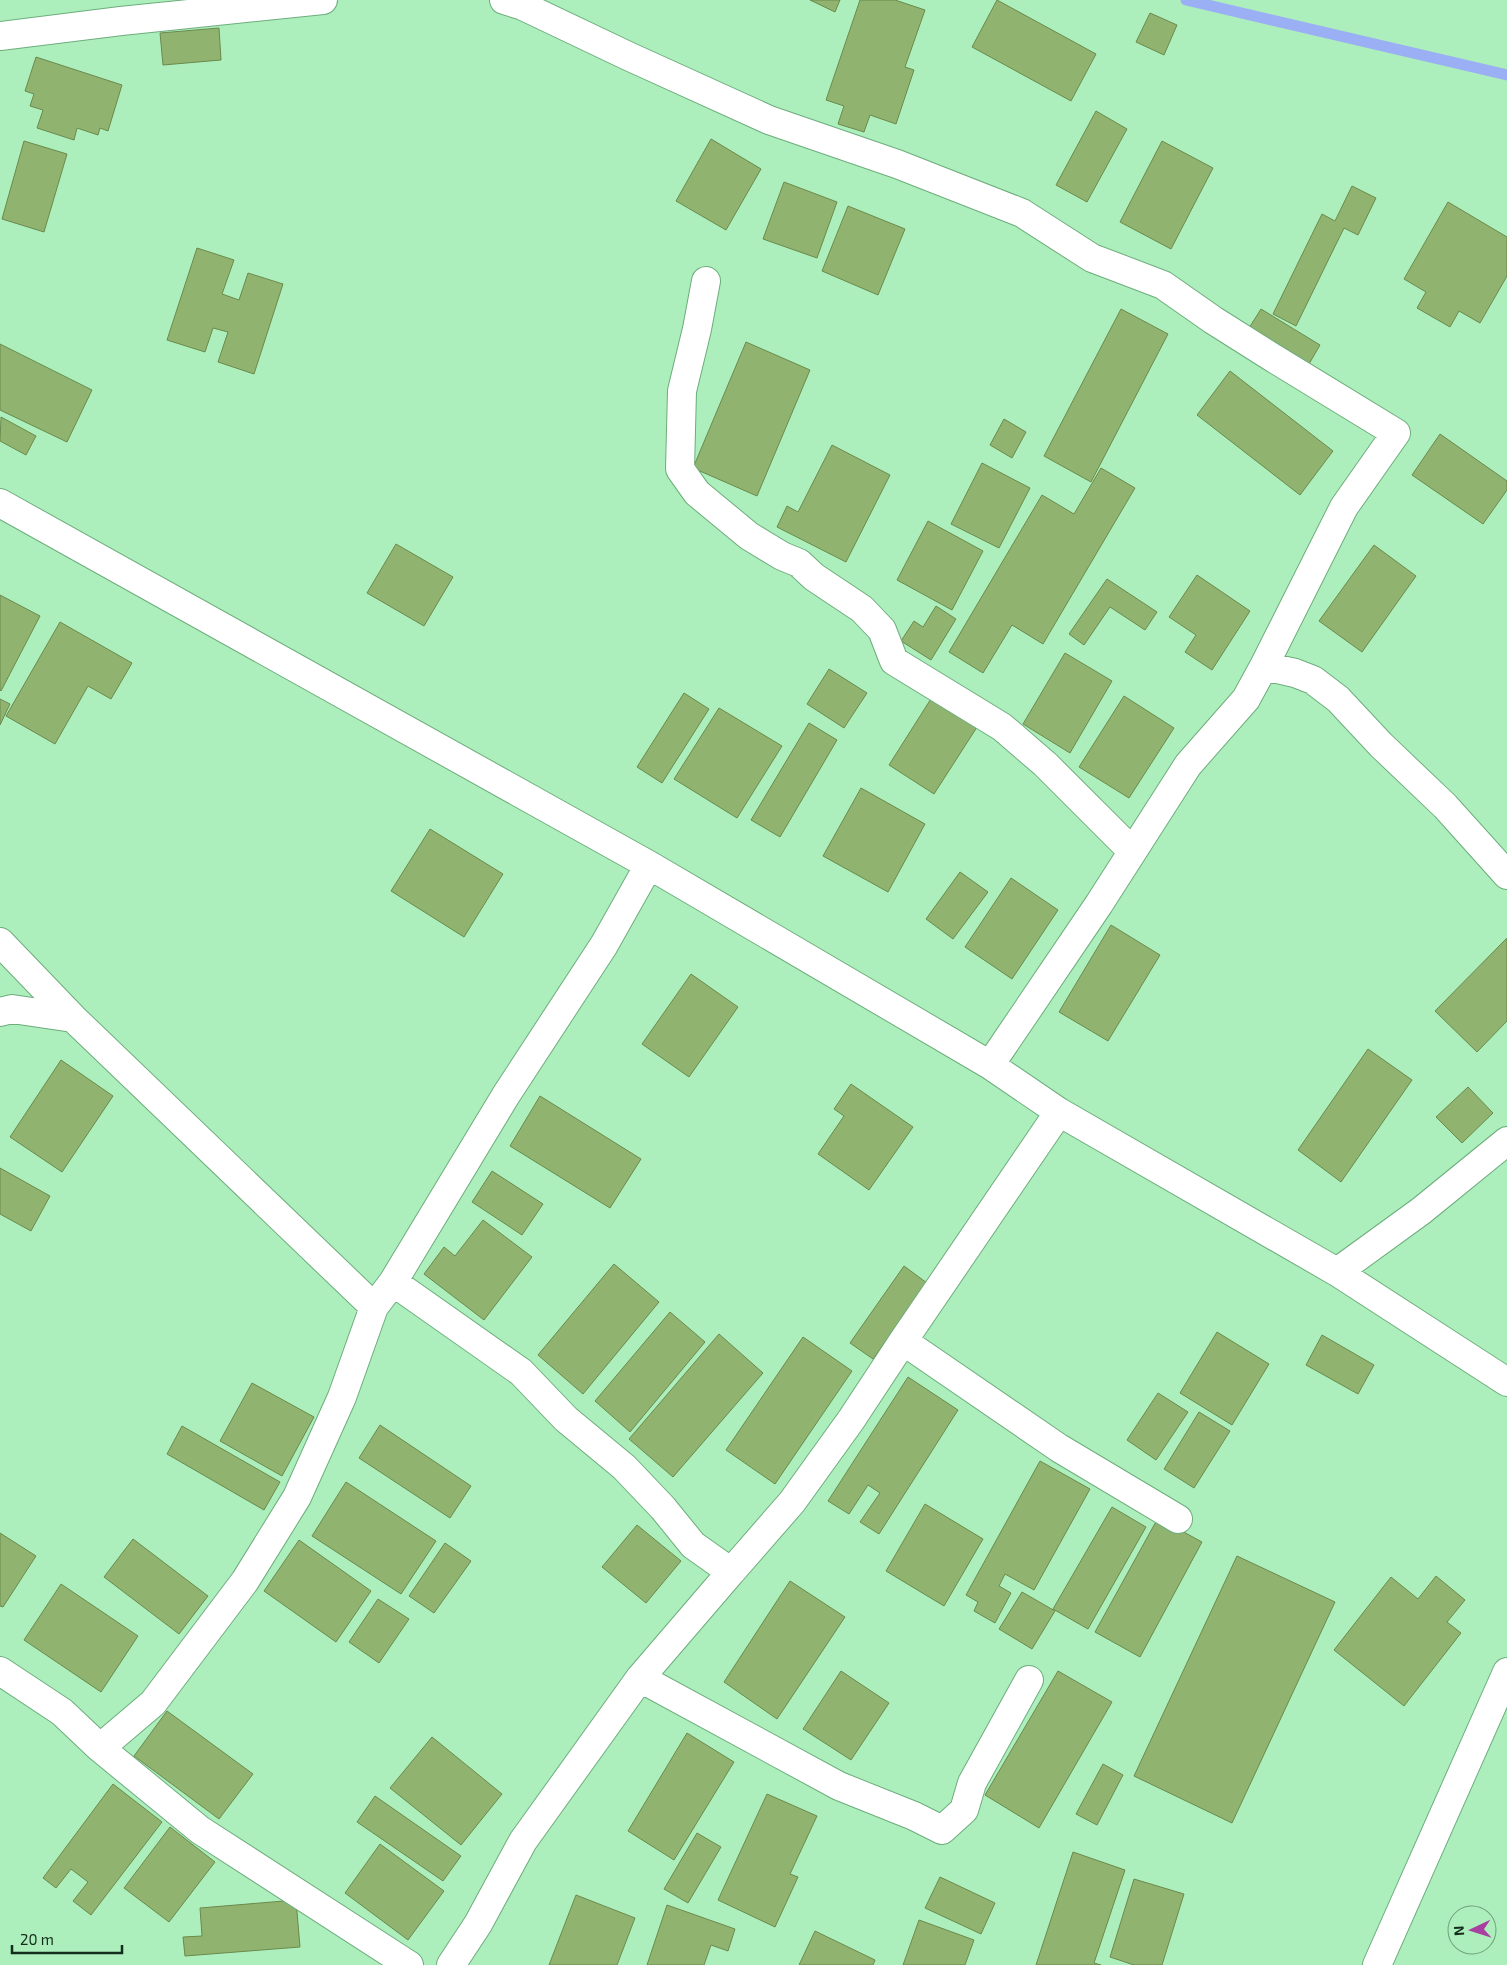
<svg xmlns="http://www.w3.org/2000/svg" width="1507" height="1965" font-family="'Exo 2',sans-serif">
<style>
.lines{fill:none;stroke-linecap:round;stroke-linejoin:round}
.stream{stroke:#9baff4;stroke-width:11}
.building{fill:#90b470;stroke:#6a8a4c}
.minor-casing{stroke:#6dad7d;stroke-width:30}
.minor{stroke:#fff;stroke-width:28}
</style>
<rect width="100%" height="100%" fill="#adefbc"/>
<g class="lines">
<!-- stream -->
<path class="stream" d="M1186,0L1507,75"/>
</g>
<!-- building -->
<path class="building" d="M810,0H840L835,12Z
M860,0H895L925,10L905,67L914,70L896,124L870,115L864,132L838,124L844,106L826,100Z
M997,0L1096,54L1071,101L972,47Z
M1150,13L1177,25L1164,55L1136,42Z
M219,28L221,60L163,65L160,33Z
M36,57L122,85L108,131L100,128L98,135L77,128L74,140L37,128L43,110L30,106L34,94L25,91Z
M1096,111L1127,129L1087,202L1056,185Z
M711,139L761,169L726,230L676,201Z
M24,141L67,154L44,232L2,219Z
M1162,141L1213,168L1171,249L1120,222Z
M784,182L837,202L817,258L763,239Z
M1352,186L1376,198L1358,235L1344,228L1296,326L1273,314L1322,214L1335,221Z
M1448,202L1507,237V276L1480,323L1459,311L1450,327L1417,308L1426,292L1404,279Z
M848,206L905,229L878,295L822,271Z
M197,248L234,260L222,294L239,300L248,273L283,284L254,374L218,362L228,332L213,328L205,352L167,340Z
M1121,309L1168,334L1091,482L1044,456Z
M1261,309L1320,345L1309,364L1249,328Z
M746,342L810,370L757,496L693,468Z
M0,344L92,390L67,442L0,410Z
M1230,371L1333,451L1300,495L1197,415Z
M1,417L36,436L26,455L0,441Z
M1004,419L1026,432L1012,458L990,445Z
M1440,434L1507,481V490L1483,524L1412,475Z
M832,445L890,475L846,562L777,527L787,506L798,512Z
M982,463L1030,488L999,548L951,524Z
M1101,468L1135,488L1043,644L1012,625L983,673L949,652L1042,495L1074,514Z
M928,521L983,551L952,610L897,580Z
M396,544L453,577L424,626L367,593Z
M1374,545L1416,576L1362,652L1319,621Z
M1197,575L1250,611L1212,670L1185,652L1196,635L1169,617Z
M1107,579L1157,612L1145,630L1110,607L1084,645L1069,634Z
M0,595L40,616L1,691L0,690Z
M936,606L956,619L931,660L901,641L914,621L923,627Z
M60,622L132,663L111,699L88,686L55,744L6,716Z
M1065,653L1112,681L1070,753L1023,724Z
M829,669L867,693L844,728L807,704Z
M684,693L709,709L662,783L637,767Z
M934,694L979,724L934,794L889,765Z
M1124,696L1174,728L1129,798L1079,767Z
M0,699L10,704L0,725Z
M719,708L782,746L737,818L674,779Z
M809,723L837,740L780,837L751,820Z
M861,788L925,824L888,892L823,856Z
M430,829L503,874L464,937L391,891Z
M960,872L988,892L953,939L926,919Z
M1011,878L1058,910L1012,979L965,947Z
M1111,925L1160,955L1108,1041L1059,1012Z
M1507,938V1021L1477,1052L1435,1011Z
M691,974L738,1007L689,1077L642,1044Z
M1368,1049L1412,1080L1341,1182L1298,1150Z
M61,1060L113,1096L62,1172L10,1137Z
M851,1084L913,1127L869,1190L818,1154L844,1116L834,1109Z
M1468,1087L1493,1113L1462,1143L1436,1117Z
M540,1096L641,1159L610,1208L510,1146Z
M0,1168L50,1196L31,1231L0,1214Z
M492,1171L543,1204L522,1235L472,1202Z
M483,1220L532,1257L484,1320L424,1274L444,1247L455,1256Z
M614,1264L659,1302L583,1394L538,1355Z
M904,1266L927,1283L873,1359L850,1343Z
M670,1312L705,1342L630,1432L595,1401Z
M1217,1332L1269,1364L1232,1425L1180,1393Z
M719,1334L763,1373L673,1477L629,1439Z
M1322,1335L1374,1365L1358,1394L1306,1365Z
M803,1337L852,1371L775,1484L726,1450Z
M908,1377L958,1410L879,1534L860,1522L880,1493L868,1485L849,1514L828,1501Z
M252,1383L314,1417L282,1476L220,1441Z
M1158,1393L1188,1412L1156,1460L1127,1440Z
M1199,1412L1230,1431L1194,1488L1164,1469Z
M380,1425L471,1486L450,1518L359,1458Z
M182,1426L280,1482L264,1510L167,1454Z
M1040,1461L1090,1489L1034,1590L1005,1574L999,1586L1011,1593L995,1623L974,1611L978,1602L966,1595Z
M346,1482L436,1541L401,1594L312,1536Z
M925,1504L983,1539L944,1606L886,1571Z
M1112,1507L1146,1527L1088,1629L1053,1609Z
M1158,1518L1202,1542L1140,1657L1095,1632Z
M637,1525L681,1561L646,1603L602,1567Z
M0,1533L36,1556L3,1607L0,1606Z
M133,1539L208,1596L179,1634L104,1577Z
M299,1540L371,1591L336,1642L264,1591Z
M445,1543L471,1561L434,1613L409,1596Z
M1237,1556L1335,1602L1232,1823L1134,1776Z
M1436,1576L1465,1600L1447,1622L1461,1633L1404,1706L1334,1650L1391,1577L1418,1599Z
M790,1581L845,1617L777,1719L724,1682Z
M61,1584L138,1636L101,1692L24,1640Z
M1022,1592L1055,1611L1032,1649L999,1629Z
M378,1599L409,1619L379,1663L349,1642Z
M841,1671L889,1703L851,1760L803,1729Z
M1058,1671L1112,1702L1039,1828L985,1795Z
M167,1711L253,1774L219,1819L134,1756Z
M687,1733L734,1762L674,1860L628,1831Z
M432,1737L502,1794L461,1845L390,1788Z
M1103,1764L1123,1775L1097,1825L1076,1814Z
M113,1784L162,1822L91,1915L73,1901L88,1882L71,1869L56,1888L43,1878Z
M767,1794L817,1816L790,1874L798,1877L775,1927L718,1900Z
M375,1796L461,1856L443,1881L357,1822Z
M170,1827L215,1862L169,1922L124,1888Z
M697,1833L721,1847L688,1903L664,1889Z
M380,1844L444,1891L408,1940L345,1893Z
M1073,1852L1125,1870L1094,1963L1101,1965H1036Z
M940,1877L995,1903L981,1934L925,1908Z
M1134,1879L1184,1894L1162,1965H1134L1110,1957Z
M576,1895L635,1918L617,1965H549Z
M296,1900L300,1947L185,1956L183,1937L202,1936L200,1908Z
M667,1905L735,1929L728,1951L711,1945L704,1965H647Z
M919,1920L974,1940L965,1965H903Z
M815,1931L875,1960L873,1965H799Z"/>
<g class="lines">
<!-- minor casing -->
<g class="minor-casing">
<path id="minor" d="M504,0L523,6L628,56L769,120L897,164L1022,213L1092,258L1163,285L1213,320L1270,356L1396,433L1344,507L1264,666L1246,699L1188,765L1099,904L990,1065
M0,36L121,21L323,0
M706,281L697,329L682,391L680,469L697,493L749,536L782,556L799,563L814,577L862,609L882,630L894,661L1002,727L1045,764L1132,851
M0,503L649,865L990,1065L1059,1112L1337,1272L1507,1382
M1264,666L1295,673L1313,680L1338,699L1381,745L1445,806L1507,875
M0,942L73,1018L374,1307
M0,1012L12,1009L73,1018
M1337,1272L1421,1211L1507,1141
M393,1282L521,1372L566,1419L624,1467L663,1508L693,1545L731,1572L792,1502L851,1420L903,1341L1059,1112
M903,1341L1059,1448L1178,1519
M0,1671L62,1712L100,1748L200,1830L409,1965
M640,1678L839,1786L914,1816L942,1830L964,1810L972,1783L1029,1680
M100,1748L153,1703L245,1581L297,1497L342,1397L374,1307L393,1282L506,1095L604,945L649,865
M451,1965L478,1924L523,1841L640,1678L731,1572
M1377,1965L1507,1672"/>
</g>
<!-- minor -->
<use href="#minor" class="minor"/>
</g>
<!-- north arrow -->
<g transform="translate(1472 1930) rotate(266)"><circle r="24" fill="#adefbc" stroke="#6fa17b"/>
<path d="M0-4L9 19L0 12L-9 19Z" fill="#a93fa0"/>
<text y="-8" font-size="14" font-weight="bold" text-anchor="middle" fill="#122d1a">N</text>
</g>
<!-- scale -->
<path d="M12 1945v8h110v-8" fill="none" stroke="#122d1a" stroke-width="2.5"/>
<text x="20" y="1945" font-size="15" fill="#122d1a" stroke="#adefbc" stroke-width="4" paint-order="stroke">20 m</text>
</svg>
